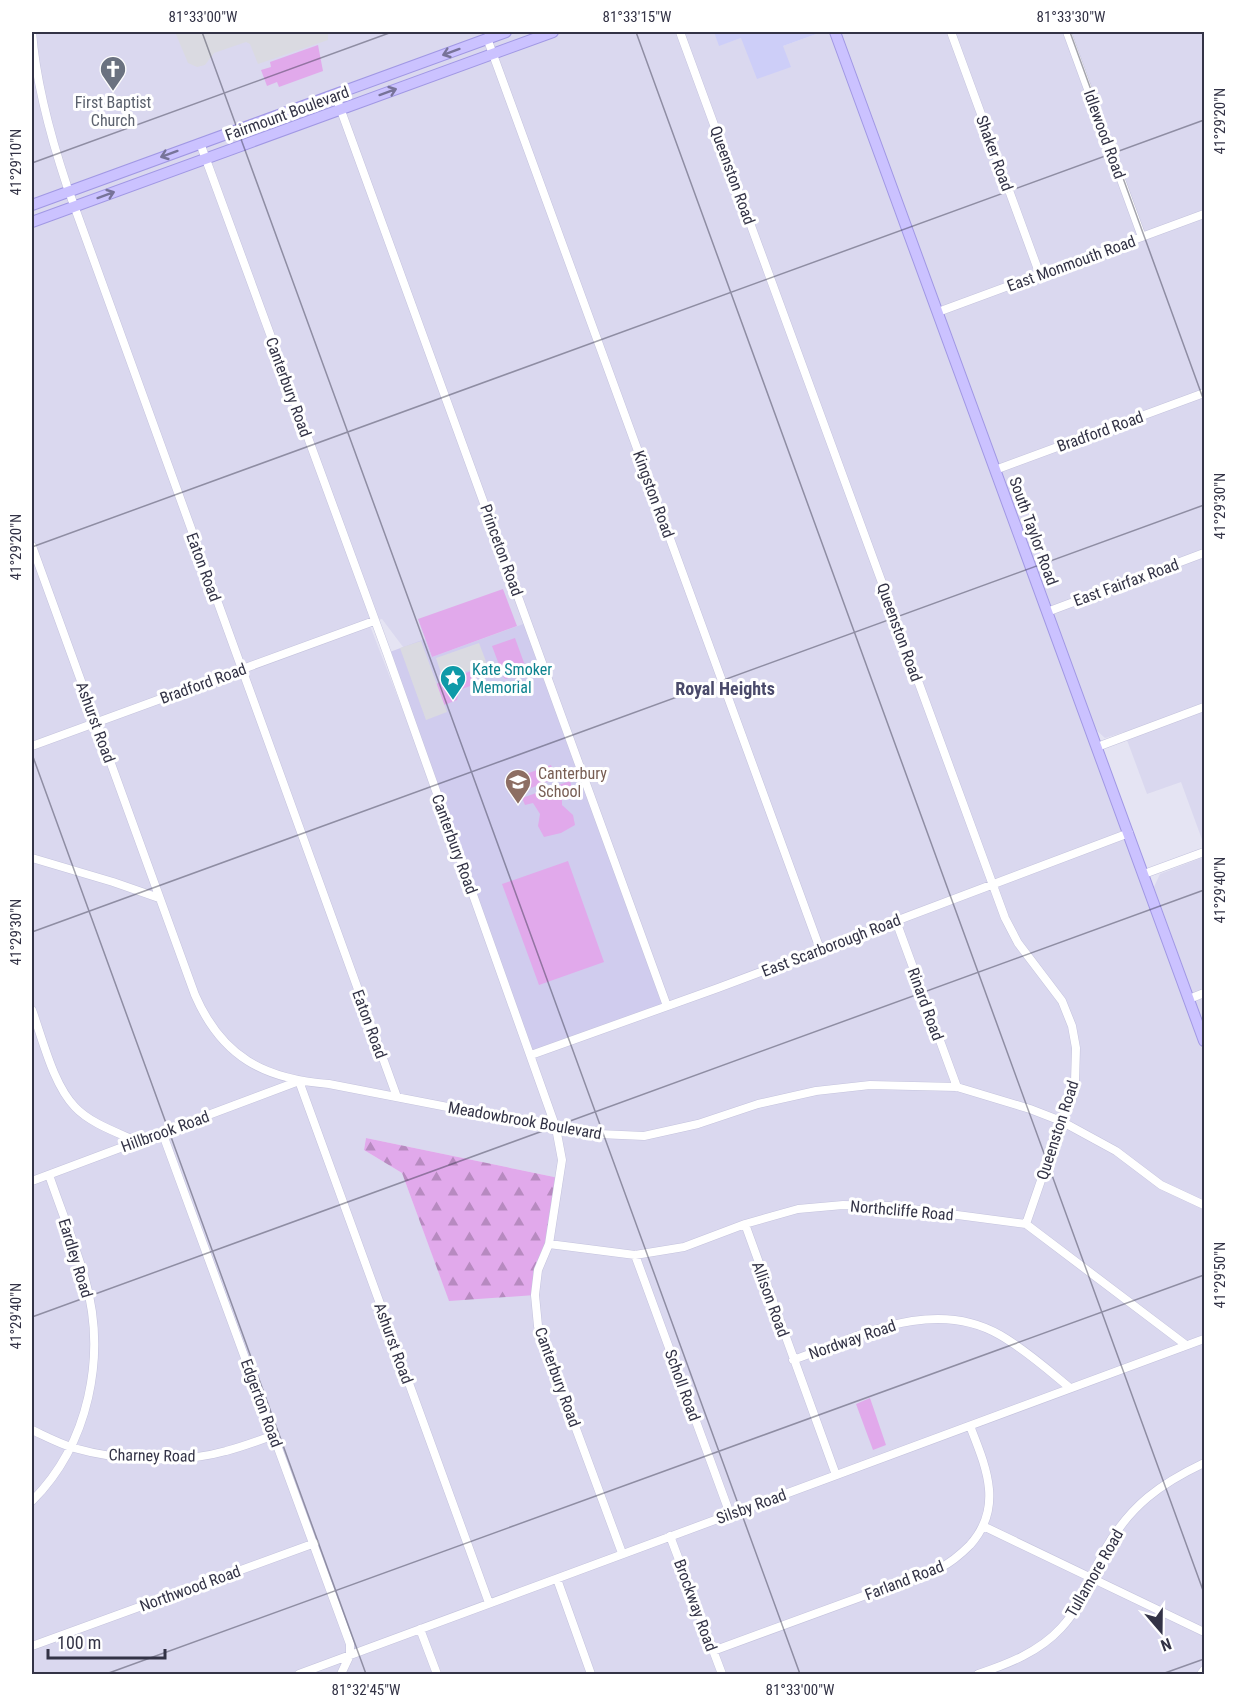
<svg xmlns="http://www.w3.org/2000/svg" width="1236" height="1706" font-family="'Roboto Condensed',sans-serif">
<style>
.residential{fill:#dad8ef;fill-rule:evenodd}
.commercial{fill:#cdcef8}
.education{fill:#d0ccee}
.forest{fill:url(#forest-firs)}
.green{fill:#e1a9eb}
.parking{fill:#dadae1}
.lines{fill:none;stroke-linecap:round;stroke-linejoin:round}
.minor-casing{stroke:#c4c3dd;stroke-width:9}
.secondary-casing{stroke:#a198e4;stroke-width:12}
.minor{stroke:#fff;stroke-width:8}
.secondary{stroke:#cbc2ff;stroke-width:10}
.oneway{stroke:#777399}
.ticks{fill:none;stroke:#333346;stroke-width:1.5;stroke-opacity:0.45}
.labels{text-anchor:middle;stroke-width:6;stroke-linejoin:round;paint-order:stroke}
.worship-label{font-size:16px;fill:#5b616d;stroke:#fff}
.street-label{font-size:16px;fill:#333346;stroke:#fff}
.culture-label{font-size:16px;fill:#0d838f;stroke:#fff;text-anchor:start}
.education-label{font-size:16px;fill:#785e54;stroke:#fff;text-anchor:start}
.neighbourhood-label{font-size:18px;font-weight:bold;fill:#4a4a6a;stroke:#fff}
.neatline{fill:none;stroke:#333346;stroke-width:2}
.ticks-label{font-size:15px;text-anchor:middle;fill:#333346}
</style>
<defs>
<pattern id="forest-firs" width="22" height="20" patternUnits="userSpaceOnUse" patternTransform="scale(1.5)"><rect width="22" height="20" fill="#e1a9eb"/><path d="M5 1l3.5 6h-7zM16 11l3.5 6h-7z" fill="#b78ac0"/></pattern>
</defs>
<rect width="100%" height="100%" fill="#e5e4f3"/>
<!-- residential -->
<path class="residential" d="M32,32H553L327,115L563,32H714L720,45L741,38L783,46L822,32H830L1204,1054V1674H32ZM367,618L374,621L382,619L675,1008L532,1055L463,866ZM366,1138L559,1178L449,1300L402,1173L364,1150Z
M840,32H1204V845L1181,782L1147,794L1124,732L1105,738L1095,729Z
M1204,857V1026L1154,887L1160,874Z"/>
<!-- commercial -->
<path class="commercial" d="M714,32H822L783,46L791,67L757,79L741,38L719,46Z"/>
<!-- education -->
<path class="education" d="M529,622L667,1006L531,1055L387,653L425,639L432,657Z"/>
<!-- forest -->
<path class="forest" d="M366,1138L559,1178L535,1295L449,1301L402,1173L364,1150Z"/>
<!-- green -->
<path class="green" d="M318,45L323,71L279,87L277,82L267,86L261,70L271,67L270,62Z
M503,589L517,626L432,657L418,619Z
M515,638L527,671L506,679L504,678L492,646Z
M474,670L477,678L473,685L459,690L457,700L444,705L436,684Z
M551,765L556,778L521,792L515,778Z
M570,781L572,788L562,794V805L573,815L575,825L561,833L544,837L538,826L540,814L533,803L525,805L522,798Z
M568,861L604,962L539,985L502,884Z
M870,1398L886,1445L873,1450L856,1404Z"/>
<!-- parking -->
<path class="parking" d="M175,32H328V40L258,64L250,44L246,42L214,53L205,65L197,67L188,63Z
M421,641L447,712L426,720L400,648Z
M479,643L487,664L443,679L436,658Z"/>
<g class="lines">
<!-- minor casing -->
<g class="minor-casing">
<path id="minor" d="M32,32C36,84 50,135 67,186L397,1097
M680,32L1005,918L1018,943L1062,1001L1072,1026L1076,1048L1075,1082L1026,1224
M951,32L1040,275
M1067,32L1142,237
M487,38L820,949
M335,94L667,1006
M200,143L387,653L556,1128L562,1160L549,1244L538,1270L535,1295L538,1326L622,1553
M938,312L1204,214
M995,470L1204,393
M32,546L195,995C222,1057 264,1079 329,1084L556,1128L599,1134L644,1136L698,1124L758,1104L816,1091L870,1085L957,1087L1030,1109L1061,1121L1116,1151L1161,1185L1204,1205
M1047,612L1204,553
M32,746L374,621
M1097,747L1204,707
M32,858L113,882L159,898
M1144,874L1204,852
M896,921L957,1087
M1189,999L1204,993
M32,1010C43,1040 53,1084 75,1107C90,1123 116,1132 136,1141
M531,1055L718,988L1129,833
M299,1081L489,1603
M162,1132L350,1644V1655L341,1674
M32,1181L299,1081
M745,1224L836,1475
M549,1244L635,1255L684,1247L745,1224L798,1209L843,1205L889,1206L1026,1224L1186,1345
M635,1255L730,1514
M793,1360C858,1337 933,1296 1000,1335C1026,1350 1048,1370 1070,1388
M32,1430C45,1436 60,1444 74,1448C119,1461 181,1464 226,1451C242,1447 258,1441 274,1435
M32,1501C89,1444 107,1356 85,1279C75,1244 61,1210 49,1175
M983,1526L1204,1632
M670,1536L722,1674
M557,1579L591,1674
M420,1629L437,1674
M32,1646L315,1543
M713,1651L940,1568C952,1562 961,1554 970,1545C1004,1507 986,1467 970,1426
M299,1674L1204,1339
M978,1674C1008,1664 1039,1652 1061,1628C1082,1606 1091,1574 1106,1548C1131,1505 1160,1484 1204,1463
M1201,1674L1204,1670"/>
</g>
<!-- secondary casing -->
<g class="secondary-casing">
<path id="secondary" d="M835,32L1204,1041
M32,205L506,32
M32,222L553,32"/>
</g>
<!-- minor -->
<use href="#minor" class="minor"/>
<!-- secondary -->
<use href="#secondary" class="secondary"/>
</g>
<!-- one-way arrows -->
<defs><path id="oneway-shaft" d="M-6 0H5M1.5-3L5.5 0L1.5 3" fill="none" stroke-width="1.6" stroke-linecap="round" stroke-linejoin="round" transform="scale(1.5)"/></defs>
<g class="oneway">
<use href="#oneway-shaft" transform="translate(451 52) rotate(160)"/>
<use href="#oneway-shaft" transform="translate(388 92) rotate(-20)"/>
<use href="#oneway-shaft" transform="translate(169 154) rotate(160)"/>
<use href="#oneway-shaft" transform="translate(106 195) rotate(-20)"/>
</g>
<!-- ticks -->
<path class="ticks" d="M202,32L800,1674M636,32L1204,1593M1070,32L1204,401M32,163L392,32M32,547L1204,120M32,754L366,1674M32,932L1204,505M32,1317L1204,890M106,1674L1204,1275M1162,1674L1204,1659"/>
<!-- icons -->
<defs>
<g id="church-pin" transform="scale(1.35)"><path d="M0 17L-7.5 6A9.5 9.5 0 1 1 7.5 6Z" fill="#6b7280" stroke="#fff"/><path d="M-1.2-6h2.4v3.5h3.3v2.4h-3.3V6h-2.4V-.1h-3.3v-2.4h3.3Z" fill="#fff"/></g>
<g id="sight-pin" transform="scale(1.35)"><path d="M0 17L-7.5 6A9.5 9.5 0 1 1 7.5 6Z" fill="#0f9aa8" stroke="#fff"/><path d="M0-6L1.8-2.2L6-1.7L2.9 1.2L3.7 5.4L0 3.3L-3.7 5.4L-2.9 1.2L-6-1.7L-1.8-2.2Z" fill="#fff"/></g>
<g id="school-pin" transform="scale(1.35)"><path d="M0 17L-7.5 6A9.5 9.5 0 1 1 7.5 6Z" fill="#8d6e63" stroke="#fff"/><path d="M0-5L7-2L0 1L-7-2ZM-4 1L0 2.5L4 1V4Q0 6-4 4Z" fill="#fff"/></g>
</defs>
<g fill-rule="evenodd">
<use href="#church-pin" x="113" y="69"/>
<use href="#sight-pin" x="453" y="678"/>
<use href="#school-pin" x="518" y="782"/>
</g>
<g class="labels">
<!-- worship labels -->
<g class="worship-label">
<text x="113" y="108">First Baptist<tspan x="113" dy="18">Church</tspan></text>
</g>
<!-- street labels -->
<g class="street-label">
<text transform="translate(287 113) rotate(-20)" y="6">Fairmount Boulevard</text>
<text transform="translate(1105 134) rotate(70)" y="6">Idlewood Road</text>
<text transform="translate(995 153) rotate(70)" y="6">Shaker Road</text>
<text transform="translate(733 175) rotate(70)" y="6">Queenston Road</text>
<text transform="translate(1071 263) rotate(-20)" y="6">East Monmouth Road</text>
<text transform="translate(289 387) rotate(70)" y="6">Canterbury Road</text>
<text transform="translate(1100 431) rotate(-20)" y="6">Bradford Road</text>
<text transform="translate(654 494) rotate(70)" y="6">Kingston Road</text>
<text transform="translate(1034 531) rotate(70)" y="6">South Taylor Road</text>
<text transform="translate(502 550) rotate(70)" y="6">Princeton Road</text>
<text transform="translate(204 567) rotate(70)" y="6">Eaton Road</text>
<text transform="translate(1126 582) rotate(-20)" y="6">East Fairfax Road</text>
<text transform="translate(900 632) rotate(70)" y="6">Queenston Road</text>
<text transform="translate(203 683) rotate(-20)" y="6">Bradford Road</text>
<text transform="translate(96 722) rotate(70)" y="6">Ashurst Road</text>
<text transform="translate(455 844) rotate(70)" y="6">Canterbury Road</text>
<text transform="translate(831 945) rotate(-21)" y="6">East Scarborough Road</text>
<text transform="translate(926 1004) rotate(70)" y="6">Rinard Road</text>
<text transform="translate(370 1024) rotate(70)" y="6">Eaton Road</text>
<text transform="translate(525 1120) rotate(10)" y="6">Meadowbrook Boulevard</text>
<text transform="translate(1057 1130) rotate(-72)" y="6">Queenston Road</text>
<text transform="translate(165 1131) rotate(-20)" y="6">Hillbrook Road</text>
<text transform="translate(902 1210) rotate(5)" y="6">Northcliffe Road</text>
<text transform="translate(76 1258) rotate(73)" y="6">Eardley Road</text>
<text transform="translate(771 1299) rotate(70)" y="6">Allison Road</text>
<text transform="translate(852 1339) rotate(-19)" y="6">Nordway Road</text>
<text transform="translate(394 1343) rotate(70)" y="6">Ashurst Road</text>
<text transform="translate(558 1377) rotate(70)" y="6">Canterbury Road</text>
<text transform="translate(683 1385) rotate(70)" y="6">Scholl Road</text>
<text transform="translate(262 1403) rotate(70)" y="6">Edgerton Road</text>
<text transform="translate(152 1455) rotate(1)" y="6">Charney Road</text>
<text transform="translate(751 1506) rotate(-20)" y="6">Silsby Road</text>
<text transform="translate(1094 1573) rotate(-60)" y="6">Tullamore Road</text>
<text transform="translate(904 1580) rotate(-21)" y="6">Farland Road</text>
<text transform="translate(190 1588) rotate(-20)" y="6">Northwood Road</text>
<text transform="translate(696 1605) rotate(70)" y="6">Brockway Road</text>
</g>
<!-- culture labels -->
<g class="culture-label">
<text x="472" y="675">Kate Smoker<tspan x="472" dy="18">Memorial</tspan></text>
</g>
<!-- education labels -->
<g class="education-label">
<text x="538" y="779">Canterbury<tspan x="538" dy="18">School</tspan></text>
</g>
<!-- neighbourhood labels -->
<g class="neighbourhood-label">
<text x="725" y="695">Royal Heights</text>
</g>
</g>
<!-- border -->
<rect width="1236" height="1706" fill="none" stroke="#ffffff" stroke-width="66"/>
<!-- north arrow -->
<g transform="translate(1161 1631) rotate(160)" stroke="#ffffff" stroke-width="4.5" paint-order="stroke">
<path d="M0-4.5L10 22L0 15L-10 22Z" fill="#333346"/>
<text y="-9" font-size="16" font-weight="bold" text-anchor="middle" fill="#333346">N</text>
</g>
<!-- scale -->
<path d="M48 1649v9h117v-9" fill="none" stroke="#333346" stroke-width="3"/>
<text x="57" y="1649" font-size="18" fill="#333346" stroke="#ffffff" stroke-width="4.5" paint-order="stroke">100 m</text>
<rect x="33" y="33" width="1170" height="1640" class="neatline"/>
<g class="ticks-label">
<text x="203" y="22">81°33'00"W</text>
<text x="637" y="22">81°33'15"W</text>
<text x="1071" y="22">81°33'30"W</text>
<text transform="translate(1220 121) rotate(-90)" y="5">41°29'20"N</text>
<text transform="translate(16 162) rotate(-90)" y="5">41°29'10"N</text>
<text transform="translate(1220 506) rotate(-90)" y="5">41°29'30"N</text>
<text transform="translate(16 547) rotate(-90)" y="5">41°29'20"N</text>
<text transform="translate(1220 890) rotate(-90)" y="5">41°29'40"N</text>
<text transform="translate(16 932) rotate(-90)" y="5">41°29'30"N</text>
<text transform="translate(1220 1275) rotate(-90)" y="5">41°29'50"N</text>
<text transform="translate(16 1316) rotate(-90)" y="5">41°29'40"N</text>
<text x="366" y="1695">81°32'45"W</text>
<text x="800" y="1695">81°33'00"W</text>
</g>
</svg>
